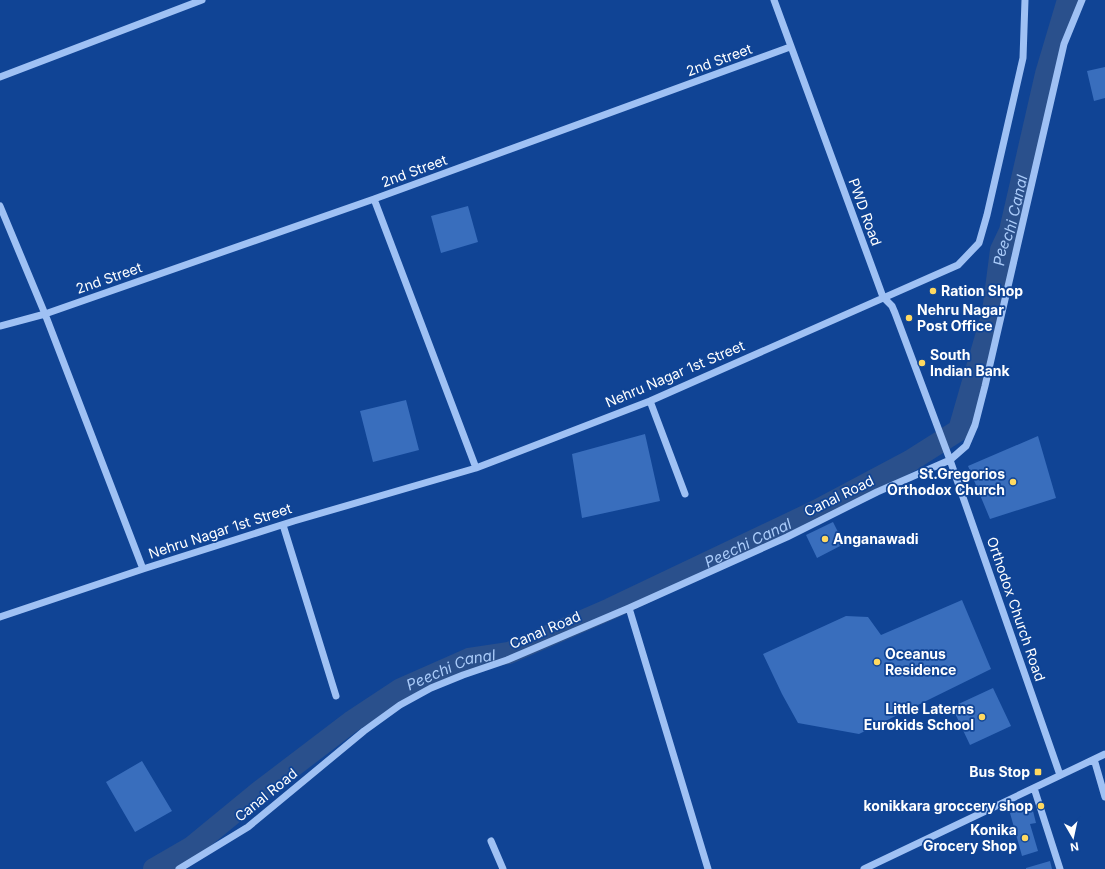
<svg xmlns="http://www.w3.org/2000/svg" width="1105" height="869" font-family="Inter,sans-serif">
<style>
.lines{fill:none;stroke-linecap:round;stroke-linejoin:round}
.canal{stroke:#2a508c;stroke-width:22}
.building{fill:#396ebd}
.minor{stroke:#9fc1f4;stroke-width:7}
.poi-dot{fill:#ffd961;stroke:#104495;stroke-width:1.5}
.labels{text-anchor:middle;stroke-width:3.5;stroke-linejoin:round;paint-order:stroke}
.street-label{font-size:14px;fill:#fff;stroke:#104495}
.poi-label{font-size:14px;font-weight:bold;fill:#fff;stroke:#104495;text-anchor:start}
.water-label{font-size:15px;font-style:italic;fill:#abccfa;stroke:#104495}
</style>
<rect width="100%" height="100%" fill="#104495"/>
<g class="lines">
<!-- canal -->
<path class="canal" id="s1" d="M154,869L192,847L259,792L351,722L401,689L469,659L509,653L610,609L816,511L910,461L959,430L993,312L1001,250L1010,231L1046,74L1068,0"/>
</g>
<!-- building -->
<path class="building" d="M1105,67V98L1094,101L1087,71Z
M468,206L478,242L441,253L431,216Z
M406,400L419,450L373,462L360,411Z
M645,434L660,501L582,518L572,454Z
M1038,436L1056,498L990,519L968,466Z
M833,522L844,544L817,558L806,535Z
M962,600L991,669L859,734L798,723L782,694L763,654L846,616L868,617L881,635Z
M993,688L1011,726L970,745L952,707Z
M142,761L172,811L135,832L106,782Z
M1032,807L1036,823L1030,824L1038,851L1022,856L1010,813Z
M1050,861L1052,869H1026V868Z"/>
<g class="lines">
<!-- minor -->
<path class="minor" d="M774,0L883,297L892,306L895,313L950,460L1060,775
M0,77L202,0
M374,199L476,468L650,401L958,265L979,243L987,215L1023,58L1025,0
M0,206L45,314L143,569L294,521L476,468
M0,326L45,314L374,199L790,47
M650,401L685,494
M283,525L336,696
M629,608L708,869
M0,617L143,569
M1094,759L1105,797
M1034,788L1060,869
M491,841L503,869
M179,869L248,827L364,731L400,705L431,688L463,675L507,660L629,608L787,537L877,492L950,460L966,446L975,425L985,386L1064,44L1082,0
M864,869L1105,754"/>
</g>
<!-- markers -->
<g class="poi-dot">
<circle cx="933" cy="291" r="4"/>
<circle cx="909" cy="318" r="4"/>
<circle cx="922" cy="363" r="4"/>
<circle cx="1013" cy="482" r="4"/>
<circle cx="825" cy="539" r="4"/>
<circle cx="877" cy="662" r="4"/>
<circle cx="982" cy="717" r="4"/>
<rect x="1034" y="768" width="8" height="8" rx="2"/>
<circle cx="1041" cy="806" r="4"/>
<circle cx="1025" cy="838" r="4"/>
</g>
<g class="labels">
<!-- street labels -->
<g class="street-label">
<text transform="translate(719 60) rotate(-20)" y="5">2nd Street</text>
<text transform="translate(414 171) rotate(-20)" y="5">2nd Street</text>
<text transform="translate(865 212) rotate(70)" y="5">PWD Road</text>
<text transform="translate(109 278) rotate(-19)" y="5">2nd Street</text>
<text transform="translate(675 374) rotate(-23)" y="5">Nehru Nagar 1st Street</text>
<text transform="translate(839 496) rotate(-26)" y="5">Canal Road</text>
<text transform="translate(220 531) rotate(-18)" y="5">Nehru Nagar 1st Street</text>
<text transform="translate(1016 609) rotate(71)" y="5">Orthodox Church Road</text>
<text transform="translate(545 630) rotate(-23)" y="5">Canal Road</text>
<text transform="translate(266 795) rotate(-39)" y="5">Canal Road</text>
</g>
<!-- poi labels -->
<g class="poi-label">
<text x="941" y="296">Ration Shop</text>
<text x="917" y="315">Nehru Nagar<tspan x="917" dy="16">Post Office</tspan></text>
<text x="930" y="360">South<tspan x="930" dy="16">Indian Bank</tspan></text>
<text x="1005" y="479" text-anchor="end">St.Gregorios<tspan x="1005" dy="16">Orthodox Church</tspan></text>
<text x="833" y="544">Anganawadi</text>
<text x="885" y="659">Oceanus<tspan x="885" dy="16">Residence</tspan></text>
<text x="974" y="714" text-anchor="end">Little Laterns<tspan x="974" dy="16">Eurokids School</tspan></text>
<text x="1030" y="777" text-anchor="end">Bus Stop</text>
<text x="1033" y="811" text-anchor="end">konikkara groccery shop</text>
<text x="1017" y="835" text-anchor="end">Konika<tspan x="1017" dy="16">Grocery Shop</tspan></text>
</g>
<!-- water labels -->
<g class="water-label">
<text dy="5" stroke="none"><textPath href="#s1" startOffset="1140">Peechi Canal</textPath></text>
<text dy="5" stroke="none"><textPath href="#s1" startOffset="684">Peechi Canal</textPath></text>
<text dy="5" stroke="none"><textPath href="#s1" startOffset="360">Peechi Canal</textPath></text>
</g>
</g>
<!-- north arrow -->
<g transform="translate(1073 837) rotate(171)" stroke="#104495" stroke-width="3" paint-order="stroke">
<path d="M0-3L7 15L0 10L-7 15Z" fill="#ffffff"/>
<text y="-6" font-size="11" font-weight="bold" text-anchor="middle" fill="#ffffff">N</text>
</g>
</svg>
